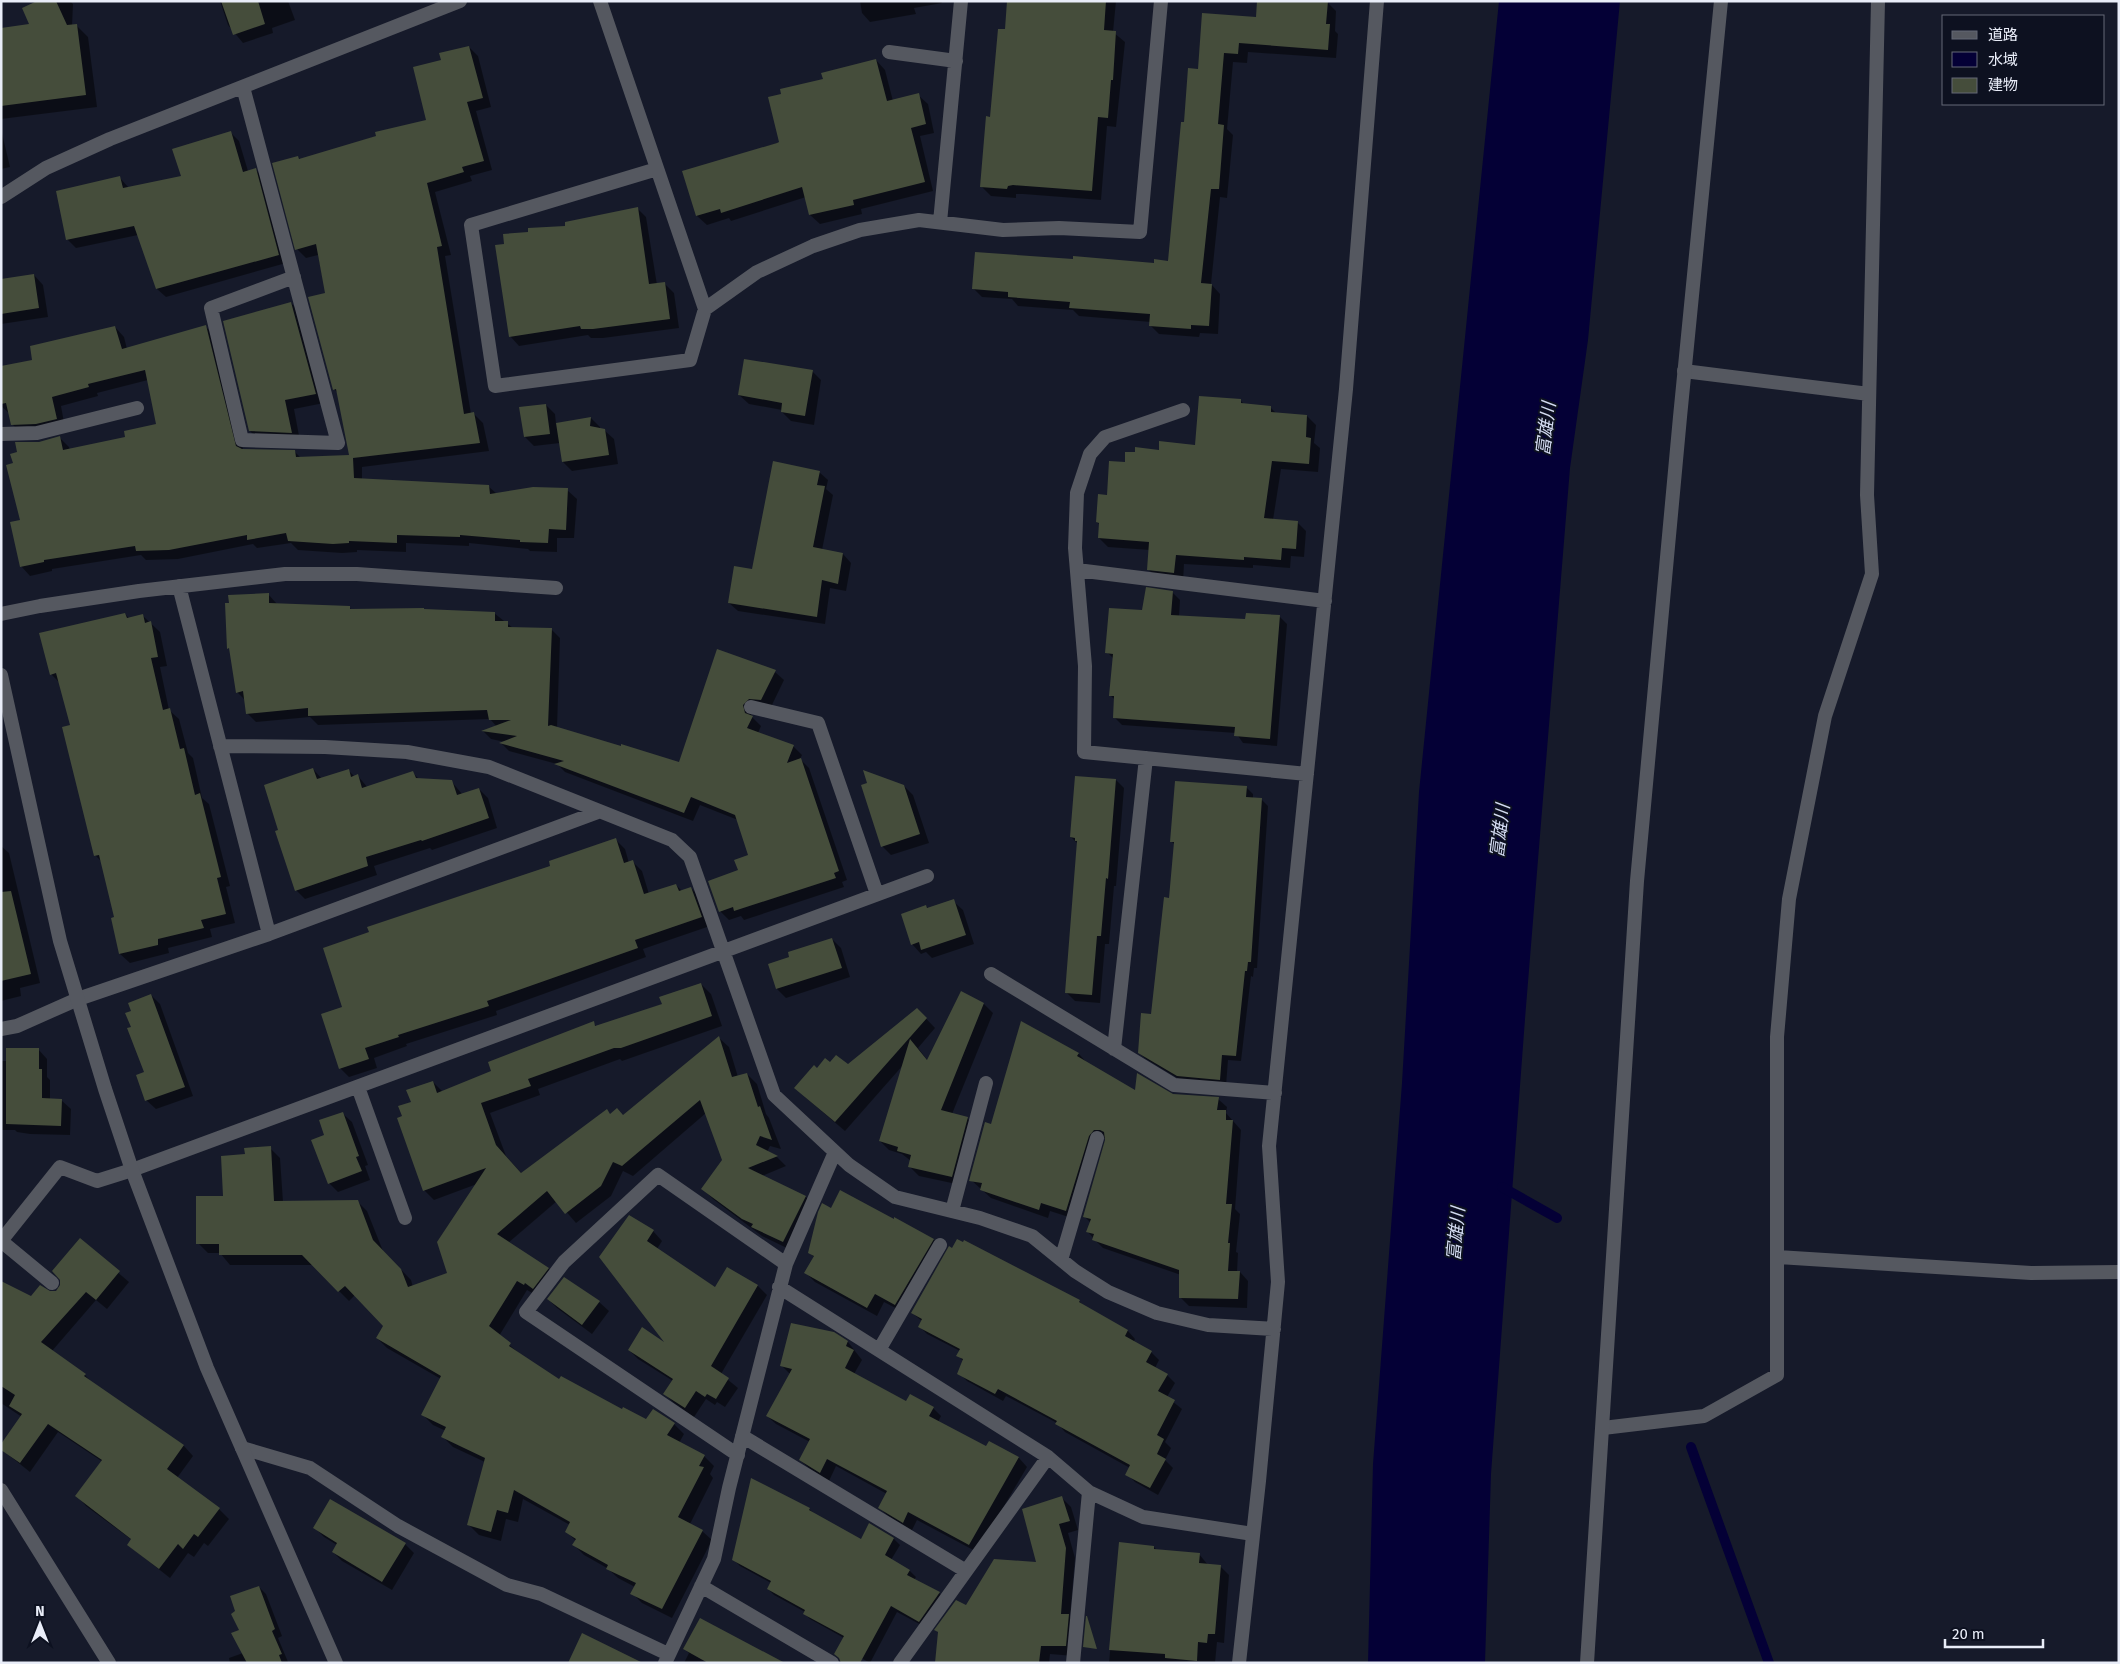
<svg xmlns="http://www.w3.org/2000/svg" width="2120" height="1664" font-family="'Fira Sans','Noto Sans JP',sans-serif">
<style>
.water{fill:#040036}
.shadow{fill:#0007}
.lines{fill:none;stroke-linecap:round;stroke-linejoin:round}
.stream{stroke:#040036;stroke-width:10}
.building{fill:#454d3b}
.minor{stroke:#555860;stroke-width:14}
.tertiary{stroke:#555860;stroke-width:14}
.labels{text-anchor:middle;stroke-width:4;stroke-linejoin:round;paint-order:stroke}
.water-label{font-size:18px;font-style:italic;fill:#d3dbf1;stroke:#0d1120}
</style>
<rect width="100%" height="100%" fill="#161a2a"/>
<!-- water -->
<path class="water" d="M1499,1H1620L1588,340L1570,468L1525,1019L1491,1474L1485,1663H1368L1373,1464L1402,1083L1419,792Z"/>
<!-- shadow -->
<path class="shadow" d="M40,1H70L73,4L72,26L76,25L88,37L97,107L1,119V29L30,25Z
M220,1H288L295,20L272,28L273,33L243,43L228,25Z
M860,1H941L942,3L914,8L916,14L870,22L862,13Z
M1008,1H1116L1113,32L1125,42L1116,127L1107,126L1101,200L1023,194H1016V198L991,196L982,187L1006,31Z
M1327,2L1336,11L1335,31L1338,34L1336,58L1248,52L1247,63L1233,62L1227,129L1233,135L1227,198L1220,197L1211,284L1220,294L1218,334L1200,333L1199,337L1159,334L1150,325L1151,322L1079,316L1073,310L1018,306L1012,299L982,297L973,288L1074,261L1155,264L1169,262L1185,123L1199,70L1257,19Z
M469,47L478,56L491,107L476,111L492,170L470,176L472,181L435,192L451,255L445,256L471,414H474L483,423L489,451L362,467V480L488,486L497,494L567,490L577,499L574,538H557V552L530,551L528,549L469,543V546L406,543V552L357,550V552L342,553L298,550L291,543L257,548L253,544L178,559L146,560L141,555L52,569V571L30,576L21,566L22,521L14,464L39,443L60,438L69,447L70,450L127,438L158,425L148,380L97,393L98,396L61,406L65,428L22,434L12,424L9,413L1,406V368L34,361L115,327L124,337L127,349L206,327L215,336L243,450L295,452L301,458L351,456L338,393L334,389L326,293L318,255L306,258L297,249L298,157L301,160L428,120L442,61Z
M876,60L885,70L893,101L918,95L928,104L934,133L920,136L933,191L861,209L862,214L820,224L810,215L806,197L731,221L729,218L707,225L697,216L683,172L781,142L824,80Z
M1,129L10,167L1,169Z
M231,133L239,141L248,171L255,169L264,178L286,263L166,297L157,289L138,235L76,248L67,239L120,178L129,188L182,177Z
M637,208L646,217L657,285L665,284L674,293L679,328L603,338H591L588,335L519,346L510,336L567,227Z
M34,275L43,285L48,317L1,324V281Z
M291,303L300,312L324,403L294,409L300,441L259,440L250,431Z
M812,371L821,380L814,425L791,421L782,412V410L749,404L739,395Z
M1241,401L1245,405L1271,408L1277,414L1307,416L1316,425L1314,443L1320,448L1318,472L1281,469L1273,520L1297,522L1306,531L1304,557L1291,556L1290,568L1253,565V568L1184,564L1183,582L1157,578L1148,569L1150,550L1108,547L1099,538L1100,525L1097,522L1108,496L1126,463L1160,451L1196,446Z
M546,405L555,414L556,424L591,418L600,427V429L604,430L614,439L618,464L572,471L563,462L560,443L534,446L525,437Z
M819,472L828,480L826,489L833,495L822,550L843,554L851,563L846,591L830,588L825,624L738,611L729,603Z
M1172,592L1180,600L1179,617L1246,620L1280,617L1287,624L1277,746L1243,743L1236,733L1122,725L1114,717L1115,700L1111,696L1114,659L1107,652L1143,611Z
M268,594L277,604L349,607L352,610L494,613L513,628L551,629L560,638L557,728L680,764L775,672L784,680L770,709L751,714L752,717L761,726L758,733L793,746L802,755L800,759L809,768L847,880L842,882L844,887L744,920L741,916L729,920L720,911L739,871L750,856L738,820L700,805L693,821L565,772L557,764L509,751L501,743L505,742L491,739L483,731L497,727L490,719L318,725L310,717L256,722L247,713L245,700L237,692L231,650L229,648Z
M125,614L130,619L143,616L160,632L167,666L160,667L169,710L179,719L188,753L193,758L202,798L209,804L230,886L226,887L235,923L210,929L212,937L168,948L169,953L130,963L120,954L115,918L102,862L95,855L71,726L60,683L51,674Z
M313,769L322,779L348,770L355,777L358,776L368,788L413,773L420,780L452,782L462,794L479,789L488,798L497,828L432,850L430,848L374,866L377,875L305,899L296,890L280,831Z
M1116,780L1124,788L1116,886H1114L1109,944H1105L1100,1003L1075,1001L1066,992L1078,844L1071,837Z
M1176,782L1247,788L1253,794V799L1262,800L1268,806L1257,968H1254L1253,977L1251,976L1241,1061L1228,1060L1226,1086L1184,1082L1146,1059L1139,1053L1152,1015L1170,899L1175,845L1171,841Z
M904,786L913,795L929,843L891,855L882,846Z
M615,839L625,849L629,863L633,862L642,871L649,894L676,885L682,891L691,888L700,897L710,926L643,949L646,957L496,1011L497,1015L406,1044L407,1046L374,1058L377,1068L349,1077L340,1068L344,1008L552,866Z
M1,846L9,853L40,983L20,988L21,996L1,1001Z
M953,901L963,910L974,944L932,958L926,952L921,954L912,944L926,906L929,909Z
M832,939L841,948L850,977L786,998L777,989L770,965Z
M701,984L711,994L722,1026L622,1061L620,1059L538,1089L540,1095L490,1113L506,1156L522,1174L610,1115L624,1116L719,1038L729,1047L738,1077L747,1074L757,1084L766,1114L769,1118L781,1149L770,1146L767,1152L777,1157L786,1166L762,1176L806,1197L816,1207L793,1251L762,1236L713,1199L703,1189L724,1161L706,1113L633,1176L623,1171L611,1196L576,1223L557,1201L508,1243L548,1268L558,1278L534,1294L527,1290L499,1336L520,1354L559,1381L647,1421L654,1410L674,1424L684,1434L679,1443L704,1456L714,1466L710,1474L713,1478L690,1524L702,1531L712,1540L672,1618L642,1603L632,1593L635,1587L618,1578L607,1568L584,1555L574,1545L576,1541L566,1531L570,1525L523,1499L518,1522L506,1519L501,1541L479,1535L469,1525L485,1462L453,1447L443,1437L446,1431L433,1425L423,1415L441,1379L387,1348L377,1338L384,1326L355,1295L349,1301L313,1265H230L220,1253H208L198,1243L246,1156L270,1148L280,1158L283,1202L357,1201L367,1211L383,1251L411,1280L413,1287L449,1274L477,1184L434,1200L424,1190L403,1117L413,1103L433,1082L443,1092L493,1072L593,1023L597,1027L663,1004Z
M962,993L984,1004L993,1013L952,1114L967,1118L976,1128L961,1185L919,1176L910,1167L911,1161L902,1154L889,1150L880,1141L904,1064L845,1131L805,1097L817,1070L830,1064L848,1066L917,1009L935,1028L918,1048L928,1061Z
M151,995L160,1004L193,1096L156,1109L146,1100L145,1073L132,1028L133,1012Z
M1021,1023L1079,1054L1087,1063L1136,1092L1218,1099L1227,1107L1226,1113L1241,1130L1235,1209L1240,1214L1236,1252L1238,1253L1237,1272H1240L1248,1281L1247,1308L1189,1306L1180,1297L1181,1275L1103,1248L1094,1239L1088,1232L1091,1223L1084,1216L1106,1138H1103L1075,1219L1050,1211L1048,1218L991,1198L971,1180L992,1125Z
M38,1049L47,1059V1077L50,1080V1099L61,1100L71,1109L70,1135L30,1134L17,1132L15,1130H1V1061H8Z
M342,1113L352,1122L368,1165L365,1166L370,1180L338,1192L329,1183L326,1136Z
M832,1209L934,1240L943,1249L905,1313L884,1302L877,1316L815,1282L806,1273L814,1257L810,1253Z
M653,1231L662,1241L657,1249L716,1288L727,1269L758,1286L767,1295L721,1374L738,1388L725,1407L717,1402L715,1405L706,1399L694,1417L674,1403L665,1394L673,1381L638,1359L629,1350L668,1346L600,1257Z
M80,1240L129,1282L107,1309L96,1300L52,1351L85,1375L94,1385L184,1446L193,1456L177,1478L219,1509L229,1519L208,1546L204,1543L194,1557L188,1553L170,1578L128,1545L132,1540L86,1506L77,1496L103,1462L58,1432L30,1472L1,1449L22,1417L1,1403V1282L31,1298L56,1292L62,1285Z
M548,1299L599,1302L609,1311L592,1334L557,1308Z
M1079,1301L1085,1307L1128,1331L1135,1339L1133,1343L1151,1352L1159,1360L1155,1368L1167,1375L1175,1383L1167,1397L1182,1409L1165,1442L1171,1448L1165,1460L1173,1468L1158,1495L1135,1482L1127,1474L1130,1468L1065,1432L1057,1423L1006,1396L1003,1401L967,1381L959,1373L963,1361L958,1355L960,1351L927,1334L919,1326L922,1321L912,1313Z
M834,1333L848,1342L862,1360L854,1374L907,1402L933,1408L941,1416L938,1422L987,1447L989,1443L1019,1458L1027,1467L977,1552L917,1520L912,1530L888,1516L879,1507L887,1494L836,1466L829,1481L809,1468L800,1460L810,1442L776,1424L767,1416L790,1374L782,1366Z
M752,1480L809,1509L816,1515L861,1541L870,1525L894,1539L900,1545L891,1560L910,1571L916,1577L914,1580L939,1593L945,1599L925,1627L897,1612L870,1663L847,1650L844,1638L810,1619L804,1613L805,1612L774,1595L768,1589L771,1583L740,1566L734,1560Z
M1062,1498L1071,1507L1078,1530L1068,1533L1075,1558L1070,1617L1077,1625L1074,1656L1050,1654L1049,1663H936L939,1633L936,1630L966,1607L1038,1564Z
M315,1528L405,1544L414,1553L392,1590L342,1561L333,1552L337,1545L324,1537Z
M1120,1544L1154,1547L1157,1550L1199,1554L1208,1565L1220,1566L1229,1575L1224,1643L1217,1642L1215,1663H1109Z
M259,1587L266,1594L282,1636L278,1638L288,1662L230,1663L229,1658L243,1653L240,1631Z
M684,1649L774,1663H684L689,1653Z"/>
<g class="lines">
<!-- stream -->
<path class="stream" d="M1502,1187L1557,1218
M1691,1447L1769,1663"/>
</g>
<!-- building -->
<path class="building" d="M37,1H56L67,25L77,24L86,95L1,106V28L29,24L22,8Z
M221,1H258L265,24L233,35Z
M1007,1H1106L1104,30L1116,31L1113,80H1111L1108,118L1098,117L1092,191L1013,185L1008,186L1007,189L980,187L986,116L990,117L998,29H1005Z
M1257,1H1328L1326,24H1330L1328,50L1239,43L1238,54L1224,53L1218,124L1224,125L1219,189H1211L1201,283L1212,284L1209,326L1191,325V329L1149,326L1150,314L1069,308L1070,302L1008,297V292L972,289L975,252L1073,259V256L1154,263V259L1168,261L1181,122H1184L1188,68L1198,69L1202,13L1256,17Z
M469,46L483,98L467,102L484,161L462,167L464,172L427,183L442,246L437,247L464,414L474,412L480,443L353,458L354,478L489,485L490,494L533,487L568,488L566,530L549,529L548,543L520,542V540L460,535V537L397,535V543L349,541V543L333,544L288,541L286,533L247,540V535L169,550L136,551L135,546L44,560V562L20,567L10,522L20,520L6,465L13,463L10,454L17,452L15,442H39L60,436L63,450L125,437L124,431L156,424L145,370L88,384L89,387L52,397L57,419L36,424L11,425L6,403L1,404V366L32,360L30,346L115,326L122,349L206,325L236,446L242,449L295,450L296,457L349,455L336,389L333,390L308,297L325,293L316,244L295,250L272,163L298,156L299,159L376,136L375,132L426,120L413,67L441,60L439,53Z
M876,59L887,101L919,93L926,124L911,128L925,182L853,200L854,205L809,215L802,187L721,213L720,209L696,216L682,171L777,143L779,142L768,97L781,94L780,89L823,79L821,73Z
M231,131L243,172L256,168L279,255L156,289L134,226L66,240L56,191L120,176L123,188L181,176L172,149Z
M638,207L649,284L665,282L670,319L593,329H581L580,326L509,337L495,245L504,244L503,234L528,232V228L565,226V222Z
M34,274L39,308L1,314V279Z
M291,302L316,394L285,400L292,433L249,431L223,321Z
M744,359L813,370L805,416L781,412L782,403L738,395Z
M1199,396L1241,399V403L1271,406V412L1307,415L1306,437L1311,438L1309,464L1272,461L1264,518L1298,521L1296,549L1282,548L1281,560L1244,557V560L1176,555L1174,573L1147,570L1149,542L1098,538L1099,523L1096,522L1098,494L1107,495L1109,461L1125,462V452H1135V447L1159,450V441L1195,445Z
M546,404L550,434L524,437L519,407Z
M591,417L590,426L605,429L609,455L562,462L556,423Z
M773,461L820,471L817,485L825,486L813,547L843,553L838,584L822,580L817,617L728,603L734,566L752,569Z
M1146,587L1173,591L1171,615L1245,619L1246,613L1280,615L1270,739L1234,736L1235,727L1113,718L1114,696H1109L1113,654L1105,653L1109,608L1142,610Z
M269,593V603L350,606V609L424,608V609L495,612V621H508V627L552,628L548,726L551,725L621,746V744L679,762L717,649L776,670L761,700L749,699L743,705L745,713L753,716L747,728L794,745L787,763L801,758L839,871L834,873L836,878L734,911L733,907L719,912L708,881L738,870L734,860L748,855L735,815L691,797L684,813L554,764L564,761L499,743L517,736L481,731L511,720H489L487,710L308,716V708L246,714L243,691L236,693L229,648L227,649L225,603H229L228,595Z
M125,613L127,618L143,614L145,623L151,621L158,657L151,658L163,710L170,708L180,749L184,748L195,795L200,793L221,877L217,878L226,914L201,920L204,928L158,939V945L119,954L111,918L114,917L99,855L94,856L62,727L70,725L56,673L50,675L39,633Z
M313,768L317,779L349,769L351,777L358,774L362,788L413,771L416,778L452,780L457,795L479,788L489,818L422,841L421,840L366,857L368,866L295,891L275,831L278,830L264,785Z
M863,770L904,785L920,834L881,847L861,785L867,783Z
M1075,776L1116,779L1108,879L1106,878L1101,936H1097L1092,995L1065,993L1077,841H1075V838L1070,837Z
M1175,781L1247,786L1246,797L1262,798L1251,962H1248L1247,971H1245L1236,1056L1222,1055L1220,1080L1177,1076L1138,1053L1141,1013L1151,1014L1164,897L1169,898L1174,842H1170Z
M616,838L624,863L633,860L644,894L676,884L679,891L691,887L702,917L635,940L638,948L487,1001L489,1006L398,1035L399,1037L365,1048L369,1059L339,1069L321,1014L342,1007L323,948L369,932L367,927L550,866L549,861Z
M11,891L31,974L1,981V892Z
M954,899L966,935L921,950L919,942L911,945L901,914L926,905L927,908Z
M832,938L842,968L776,989L768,964L789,957L788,952Z
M701,983L712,1016L621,1048H614L528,1079L531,1086L481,1103L496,1145L521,1173L607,1109L610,1114L617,1108L623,1115L719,1036L732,1077L747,1073L758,1107L760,1106L772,1140L760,1136L756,1145L778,1156L748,1168L806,1196L783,1242L751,1227L753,1224L742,1219L701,1189L722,1160L700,1100L622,1166L613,1162L601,1186L565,1214L547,1191L497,1234L549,1268L533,1289L525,1283L524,1285L517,1281L489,1326L511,1343L509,1346L559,1379L561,1376L622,1409L623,1407L646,1419L653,1409L675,1423L667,1435L705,1455L699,1466L704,1467L678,1517L703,1530L662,1609L630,1594L636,1583L606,1569L608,1565L572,1545L576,1539L565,1532L570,1522L514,1490L508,1513L497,1510L491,1532L467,1525L485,1458L441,1437L446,1427L421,1415L441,1376L376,1338L383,1326L345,1286L338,1292L302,1255H219V1244H196V1196H223L221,1156L245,1154L244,1148L271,1146L274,1201L358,1200L373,1240L401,1269L408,1287L447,1273L437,1242L486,1168L423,1191L397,1118L402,1116L398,1106L411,1102L406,1090L433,1081L437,1093L491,1071L488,1062L594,1021L595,1026L662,1004L659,997Z
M961,991L984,1003L941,1110L968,1117L952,1177L908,1167L911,1155L897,1151L898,1147L879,1141L910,1039L927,1060Z
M151,994L185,1087L145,1101L136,1075L144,1072L127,1028L131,1027L125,1013L131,1011L128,1003Z
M917,1008L927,1018L835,1122L794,1088L814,1065L817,1068L825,1058L830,1062L836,1055L848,1064Z
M1021,1021L1079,1053L1077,1056L1135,1090L1137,1073L1173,1094L1219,1097L1217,1110H1226V1120H1233L1226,1204H1232L1228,1243H1230L1228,1271H1240L1238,1299L1179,1298V1270L1092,1240L1094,1234L1086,1232L1091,1219L1083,1217L1105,1140L1104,1132L1100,1130H1094L1089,1136L1066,1211L1041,1203L1039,1210L980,1190L982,1183L969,1181L985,1122L991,1124Z
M6,1048H39V1069H42V1098L62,1099L61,1126L6,1124Z
M343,1112L359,1156L356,1157L362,1171L328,1184L311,1140L324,1135L319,1120Z
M840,1190L894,1219V1217L934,1239L895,1305L875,1294L867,1308L804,1273L814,1256L808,1253L818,1212L822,1203L831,1208Z
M629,1215L654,1230L647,1241L715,1287L727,1267L758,1285L711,1366L729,1378L716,1399L707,1394L705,1397L696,1391L685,1408L663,1394L673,1379L628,1350L642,1327L664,1342L599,1257Z
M80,1238L120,1271L96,1300L86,1292L41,1342L86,1374L84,1376L184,1445L167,1469L220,1508L198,1537L194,1534L183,1549L178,1544L159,1569L127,1545L131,1539L75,1496L102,1460L48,1424L20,1463L1,1450V1444L22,1414L9,1406L15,1395L1,1386V1281L31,1296L40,1285L50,1291H56L60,1285V1280L52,1271Z
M957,1239L963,1242L964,1240L1080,1300L1079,1302L1128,1330L1125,1336L1152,1351L1146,1362L1168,1374L1158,1391L1175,1400L1157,1435L1164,1439L1157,1454L1166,1459L1150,1488L1125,1475L1130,1465L1055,1424L1057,1421L998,1389L995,1394L957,1374L963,1359L956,1356L960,1349L918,1327L922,1319L911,1313L949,1246L952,1248Z
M564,1277L600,1301L582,1325L547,1299Z
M791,1323L834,1332L848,1341L846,1346L854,1350L845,1368L906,1401L910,1394L934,1407L929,1416L986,1446L989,1441L1019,1457L969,1545L908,1512L903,1523L878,1508L887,1491L827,1459L820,1473L799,1460L810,1439L766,1416L792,1369L780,1366Z
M751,1478L810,1508L809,1510L861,1539L869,1523L894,1538L885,1555L910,1570L907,1575L940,1592L919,1622L891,1606L860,1663H841L839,1658L834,1654L844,1636L803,1614L805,1610L767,1589L771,1581L732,1560Z
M1062,1496L1070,1521L1059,1524L1066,1548L1061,1614H1069L1066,1646H1041L1039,1663H935L938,1632L934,1630L956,1600L966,1605L994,1559L1036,1562L1022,1509Z
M330,1499L406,1543L382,1582L332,1552L337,1543L313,1528Z
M1119,1542L1154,1546V1549L1200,1553L1199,1563L1221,1565L1215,1634H1208L1207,1643L1198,1642L1197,1661L1165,1658V1654L1109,1650Z
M259,1586L275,1629L272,1631L282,1654L279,1655L282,1663H247L231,1633L239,1630L231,1614L235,1611L230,1596Z
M1086,1616H1087L1097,1649L1083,1647Z
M700,1618L785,1663H708L683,1649Z
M582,1633L643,1663H568Z"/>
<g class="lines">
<!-- minor -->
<path class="minor" d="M600,1L705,309
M889,52L956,61
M243,87L338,443L242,440L211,308L294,277
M657,169L471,225L495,386L690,360L705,309L757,272L813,246L860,230L919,220L1003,230L1059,228L1140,232L1161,1
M1,197L46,168L110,139L460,1
M940,222L961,1
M1684,371L1869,394
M1183,410L1105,437L1090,454L1077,493L1075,548L1085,666L1084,752L1307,774
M1,434L37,433L137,408
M1077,570L1325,601
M179,586L269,934
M1,614L40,606L139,591L285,574H357L556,588
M751,707L818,723L877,894
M220,746L325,747L407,752L489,767L672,840L690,857L774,1095L849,1165L895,1197L980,1218L1032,1236L1075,1271L1108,1292L1157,1313L1208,1325L1274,1329
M991,974L1174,1085L1275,1093
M1,1029L17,1026L78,999L269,934L598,812
M1114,1049L1146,758
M358,1087L405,1218
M952,1211L986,1083
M1,1241L60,1167L97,1181L132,1170L927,876
M1,1241L52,1283
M1777,1257V1037L1789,899L1825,716L1872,574L1867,495L1878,1
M1061,1260L1097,1138
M779,1287L1048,1457L900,1663
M879,1350L940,1245
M1603,1428L1704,1416L1777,1375V1257L2031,1273L2119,1272
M742,1436L966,1571
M242,1448L310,1468L398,1526L507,1585L541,1594L668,1654
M738,1455L526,1312L564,1262L658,1175L786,1264
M1048,1457L1089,1492L1143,1517L1253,1534
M1,1490L109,1663
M701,1586L832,1663
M665,1663L714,1559L729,1488L786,1264L835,1152
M1073,1663L1089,1492
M1239,1663L1259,1481L1278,1282L1269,1146L1346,389L1377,1"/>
<!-- tertiary -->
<path class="tertiary" d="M1,675L60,941L105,1089L132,1170L207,1368L336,1663
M1587,1663L1637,881L1680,417L1721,1"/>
</g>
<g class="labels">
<!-- water labels -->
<g class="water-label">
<text transform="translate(1546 429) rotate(-83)" y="6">富雄川</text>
<text transform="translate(1500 831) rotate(-83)" y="6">富雄川</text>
<text transform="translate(1456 1234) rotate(-85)" y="6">富雄川</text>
</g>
</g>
<!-- border -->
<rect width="2120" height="1664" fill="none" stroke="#e9edf8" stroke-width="5"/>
<!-- legend -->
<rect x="1942" y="15" width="162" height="90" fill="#0d1120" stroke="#656976"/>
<rect x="1952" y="31" width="25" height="8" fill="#555860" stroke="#656976"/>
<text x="1988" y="40" font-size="15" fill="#e9edf8">道路</text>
<rect x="1952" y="52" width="25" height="15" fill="#040036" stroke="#656976"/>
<text x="1988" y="65" font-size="15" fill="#e9edf8">水域</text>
<rect x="1952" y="78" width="25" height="15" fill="#454d3b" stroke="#656976"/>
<text x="1988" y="90" font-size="15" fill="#e9edf8">建物</text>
<!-- north arrow -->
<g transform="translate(40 1624)" stroke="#0d1120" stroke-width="4" paint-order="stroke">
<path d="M0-4L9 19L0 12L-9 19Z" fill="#e9edf8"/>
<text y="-8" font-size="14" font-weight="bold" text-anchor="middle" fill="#e9edf8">N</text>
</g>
<!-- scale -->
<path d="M1945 1639v8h98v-8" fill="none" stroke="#e9edf8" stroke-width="2.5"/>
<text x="1952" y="1639" font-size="15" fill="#e9edf8" stroke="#0d1120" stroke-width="4" paint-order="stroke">20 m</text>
</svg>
